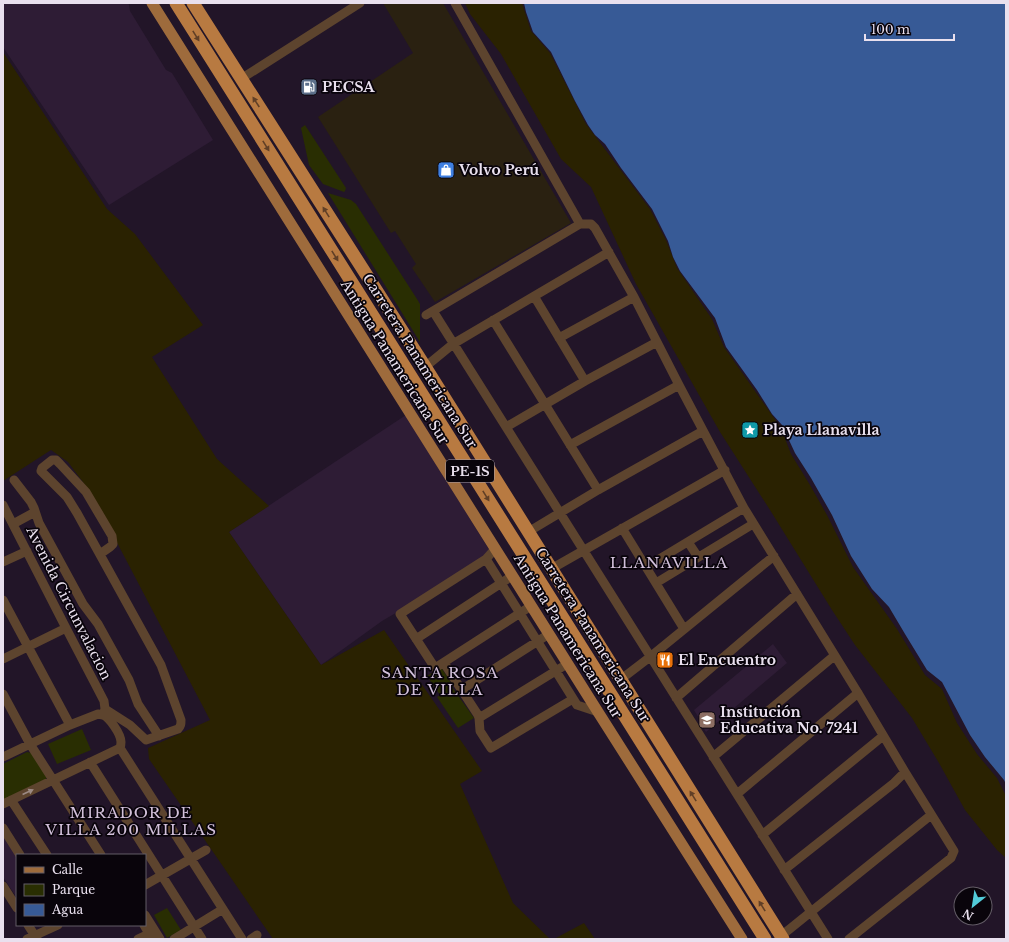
<svg xmlns="http://www.w3.org/2000/svg" width="1009" height="942" font-family="'Libre Baskerville',serif">
<style>
.commercial{fill:#2a2111}
.built{fill:#2e1c35}
.green{fill:#292e02}
.sand{fill:#2a2201}
.water{fill:#375a96}
.lines{fill:none;stroke-linecap:round;stroke-linejoin:round}
.minor{stroke:#5d442e;stroke-width:9}
.major{stroke:#9e6b3c;stroke-width:11}
.highway{stroke:#b87a41;stroke-width:13}
.oneway{fill:#603f26}
.oneway2{fill:#9c8a84}
.labels{text-anchor:middle;stroke-width:3.5;stroke-linejoin:round;paint-order:stroke}
.shield{fill:#09040b;stroke:#a69eaa;stroke-width:1}
.shield-label{font-size:13px;font-weight:bold;fill:#e9e0ee}
.poi-label{font-size:14px;font-weight:bold;fill:#e9e0ee;stroke:#09040b;text-anchor:start}
.street-label{font-size:14px;fill:#e9e0ee;stroke:#09040b}
.neighbourhood-label{font-size:15px;letter-spacing:1px;fill:#d2c0da;stroke:#09040b}
</style>
<rect width="100%" height="100%" fill="#221528"/>
<!-- commercial -->
<path class="commercial" d="M383,3H443L571,223L435,302L412,268L416,264L395,231L391,233L318,117L413,53Z"/>
<!-- built -->
<path class="built" d="M3,3H128L129,5L130,11L166,70L172,73L213,140L109,205L3,47Z
M406,415L493,556L382,621L321,665L229,532Z
M773,644L787,663L706,732L699,721L700,720L694,710Z
M3,833L17,855V898L3,877Z"/>
<!-- green -->
<path class="green" d="M305,125L346,188L345,191L344,192L323,184L309,165L301,128Z
M328,193L351,200L356,204L417,299L420,304V342Z
M441,667L453,686L452,687L474,718L458,728L437,697L451,688L440,695L427,676Z
M82,729L91,750L57,764L48,744Z
M27,752L31,753L47,775L46,779L3,800V764Z
M167,908L181,930L167,938L154,915Z"/>
<!-- sand -->
<path class="sand" d="M465,3H522L531,31L550,53L586,124L650,209L666,240L677,268L712,319L724,347L781,428L791,454L810,485L827,515L853,567L897,629L925,675L942,689L957,723L977,754L997,778L1006,796V858L997,850L965,810L939,763L912,718L855,645L832,610L770,510L720,432L636,284L591,187L561,159L501,54L470,14Z
M3,52L107,209L135,234L203,325L152,357L217,459L269,506L229,532L321,665L384,630L482,771L460,784L513,903L550,939H273L149,759L148,748L210,720L91,493L68,462L51,450L3,481Z
M584,923L595,939H554Z"/>
<!-- water -->
<path class="water" d="M524,3H1006V784L1004,780L985,757L970,735L942,682L927,670L905,634L889,607L872,589L851,556L832,515L811,478L795,453L782,425L772,414L757,390L726,347L715,318L680,271L673,257L668,241L652,209L621,168L605,144L595,135L588,125L575,101L551,52L533,32L526,12Z"/>
<g class="lines">
<!-- minor -->
<path class="minor" d="M455,3L580,224
M241,78L247,75L360,3
M534,296L585,381
M433,311L828,939
M426,315L580,224H591L595,228L634,297L679,385L744,508L858,693L905,772L954,851L951,858L849,939
M493,320L598,490
M559,338L634,297
M425,367L453,344L609,252
M506,427L585,381L657,342
M570,445L679,385
M14,480L31,502L34,508L39,523L83,604L98,624L129,680L138,704L159,736
M3,505L66,628L104,701L105,709L103,715
M13,524L35,512
M622,528L684,629
M528,532L598,490L703,431
M688,542L698,557
M495,549L486,559L577,705L598,712
M100,554L110,547L113,544L112,536L86,492L60,464L56,460H52L42,468L41,471L67,497L77,513L161,665L181,720C181,724 181,726 178,729L146,740L130,725L105,709
M486,559L400,614L435,668L531,606
M3,562L27,551
M646,567L744,508
M551,569L725,470
M656,583L753,524
M3,600L70,725
M416,639L512,576
M3,659L66,628
M444,663L478,715L479,718L480,731L491,748L573,699
M620,680L650,657L774,556
M461,690L549,634
M3,694L30,744L101,855
M676,698L797,594
M103,715C109,717 121,734 121,742C121,745 121,745 120,748
M479,718L567,664
M120,748L242,939
M3,757L70,725L98,714L103,715
M713,757L834,656
M90,762L202,939
M737,794L858,693
M11,800L47,855
M3,804L120,748
M3,828L20,855
M762,835L883,736
M784,870L894,783L905,772
M145,885L206,850
M3,886L17,908
M145,915L160,939
M28,925L37,939
M144,925L152,939
M781,936L931,815
M27,939L58,925
M138,939L155,931
M174,939L223,909
M251,939L257,935"/>
<!-- major -->
<path class="major" d="M152,3L598,712L742,939"/>
<!-- highway -->
<path class="highway" d="M176,3L765,939
M193,3L424,365L783,939"/>
</g>
<!-- one-way arrows -->
<defs><path id="oneway-solid" d="M-6-.8H1V-3.2L6.5 0L1 3.2V.8H-6Z"/></defs>
<g class="oneway">
<use href="#oneway-solid" transform="translate(196 36) rotate(58)"/>
<use href="#oneway-solid" transform="translate(256 102) rotate(-123)"/>
<use href="#oneway-solid" transform="translate(266 146) rotate(58)"/>
<use href="#oneway-solid" transform="translate(326 212) rotate(-122)"/>
<use href="#oneway-solid" transform="translate(335 256) rotate(58)"/>
<use href="#oneway-solid" transform="translate(486 496) rotate(58)"/>
<use href="#oneway-solid" transform="translate(693 796) rotate(-122)"/>
<use href="#oneway-solid" transform="translate(762 906) rotate(-122)"/>
</g>
<use class="oneway2" href="#oneway-solid" transform="translate(28 792) rotate(-25)"/>
<!-- icons -->
<defs>
<g id="fuel-square" transform="scale(0.9)"><rect x="-9" y="-9" width="18" height="18" rx="4" fill="#5c6f8a" stroke="#09040b"/><path d="M-5.5-6h7V0h2V4h1.3V-2.5L3-4.5l.8-.8L6-3V5H2.5V1h-1V6h-7ZM-4.2-4.7v3.2H.2V-4.7Z" fill="#fff"/></g>
<g id="shop-square" transform="scale(0.9)"><rect x="-9" y="-9" width="18" height="18" rx="4" fill="#3f7fe0" stroke="#09040b"/><path d="M-5-2.5h2.3a2.7 3.5 0 0 1 5.4 0H5L5.5 6h-11ZM-1.5-2.5h3a1.5 2.3 0 0 0-3 0Z" fill="#fff"/></g>
<g id="sight-square" transform="scale(0.9)"><rect x="-9" y="-9" width="18" height="18" rx="4" fill="#0f9aa8" stroke="#09040b"/><path d="M0-6L1.8-2.2L6-1.7L2.9 1.2L3.7 5.4L0 3.3L-3.7 5.4L-2.9 1.2L-6-1.7L-1.8-2.2Z" fill="#fff"/></g>
<g id="restaurant-square" transform="scale(0.9)"><rect x="-9" y="-9" width="18" height="18" rx="4" fill="#e8710a" stroke="#09040b"/><path d="M-5-6h1v4h1v-4h1v4h1v-4h1v5L-1.5 .5V6h-2V.5L-5-1ZM5-6V6H3V1.5H1.5Q1.5-4 5-6Z" fill="#fff"/></g>
<g id="school-square" transform="scale(0.9)"><rect x="-9" y="-9" width="18" height="18" rx="4" fill="#8d6e63" stroke="#09040b"/><path d="M0-5L7-2L0 1L-7-2ZM-4 1L0 2.5L4 1V4Q0 6-4 4Z" fill="#fff"/></g>
</defs>
<g fill-rule="evenodd">
<use href="#fuel-square" x="309" y="87"/>
<use href="#shop-square" x="446" y="170"/>
<use href="#sight-square" x="750" y="430"/>
<use href="#restaurant-square" x="665" y="660"/>
<use href="#school-square" x="707" y="720"/>
</g>
<g class="labels">
<!-- shield labels -->
<rect class="shield" x="446" y="460" width="48" height="22" rx="3"/>
<g class="shield-label">
<text x="470" y="476">PE-1S</text>
</g>
<!-- poi labels -->
<g class="poi-label">
<text x="322" y="92">PECSA</text>
<text x="459" y="175">Volvo Perú</text>
<text x="763" y="435">Playa Llanavilla</text>
<text x="678" y="665">El Encuentro</text>
<text x="720" y="717">Institución<tspan x="720" dy="16">Educativa No. 7241</tspan></text>
</g>
<!-- street labels -->
<g class="street-label">
<text transform="translate(420 361) rotate(58)" y="5">Carretera Panamericana Sur</text>
<text transform="translate(395 362) rotate(58)" y="5">Antigua Panamericana Sur</text>
<text transform="translate(69 603) rotate(63)" y="5">Avenida Circunvalacion</text>
<text transform="translate(593 635) rotate(58)" y="5">Carretera Panamericana Sur</text>
<text transform="translate(568 636) rotate(58)" y="5">Antigua Panamericana Sur</text>
</g>
<!-- neighbourhood labels -->
<g class="neighbourhood-label">
<text x="669" y="568">LLANAVILLA</text>
<text x="440" y="678">SANTA ROSA<tspan x="440" dy="17">DE VILLA</tspan></text>
<text x="131" y="818">MIRADOR DE<tspan x="131" dy="17">VILLA 200 MILLAS</tspan></text>
</g>
</g>
<!-- border -->
<rect width="1009" height="942" fill="none" stroke="#e9e0ee" stroke-width="8"/>
<!-- legend -->
<rect x="16" y="854" width="130" height="72" fill="#09040b" stroke="#635c66"/>
<rect x="24" y="867" width="20" height="6" fill="#9e6b3c" stroke="#635c66"/>
<text x="52" y="874" font-size="12" fill="#e9e0ee">Calle</text>
<rect x="24" y="884" width="20" height="12" fill="#292e02" stroke="#635c66"/>
<text x="52" y="894" font-size="12" fill="#e9e0ee">Parque</text>
<rect x="24" y="904" width="20" height="12" fill="#375a96" stroke="#635c66"/>
<text x="52" y="914" font-size="12" fill="#e9e0ee">Agua</text>
<!-- north arrow -->
<g transform="translate(973 906) rotate(210)"><circle r="19" fill="#09040b" stroke="#635c66"/>
<path d="M0-3L7 15L0 10L-7 15Z" fill="#52cbd9"/>
<text y="-6" font-size="11" font-weight="bold" text-anchor="middle" fill="#e9e0ee">N</text>
</g>
<!-- scale -->
<path d="M865 34v6h89v-6" fill="none" stroke="#e9e0ee" stroke-width="2"/>
<text x="871" y="34" font-size="12" fill="#e9e0ee" stroke="#09040b" stroke-width="3" paint-order="stroke">100 m</text>
</svg>
